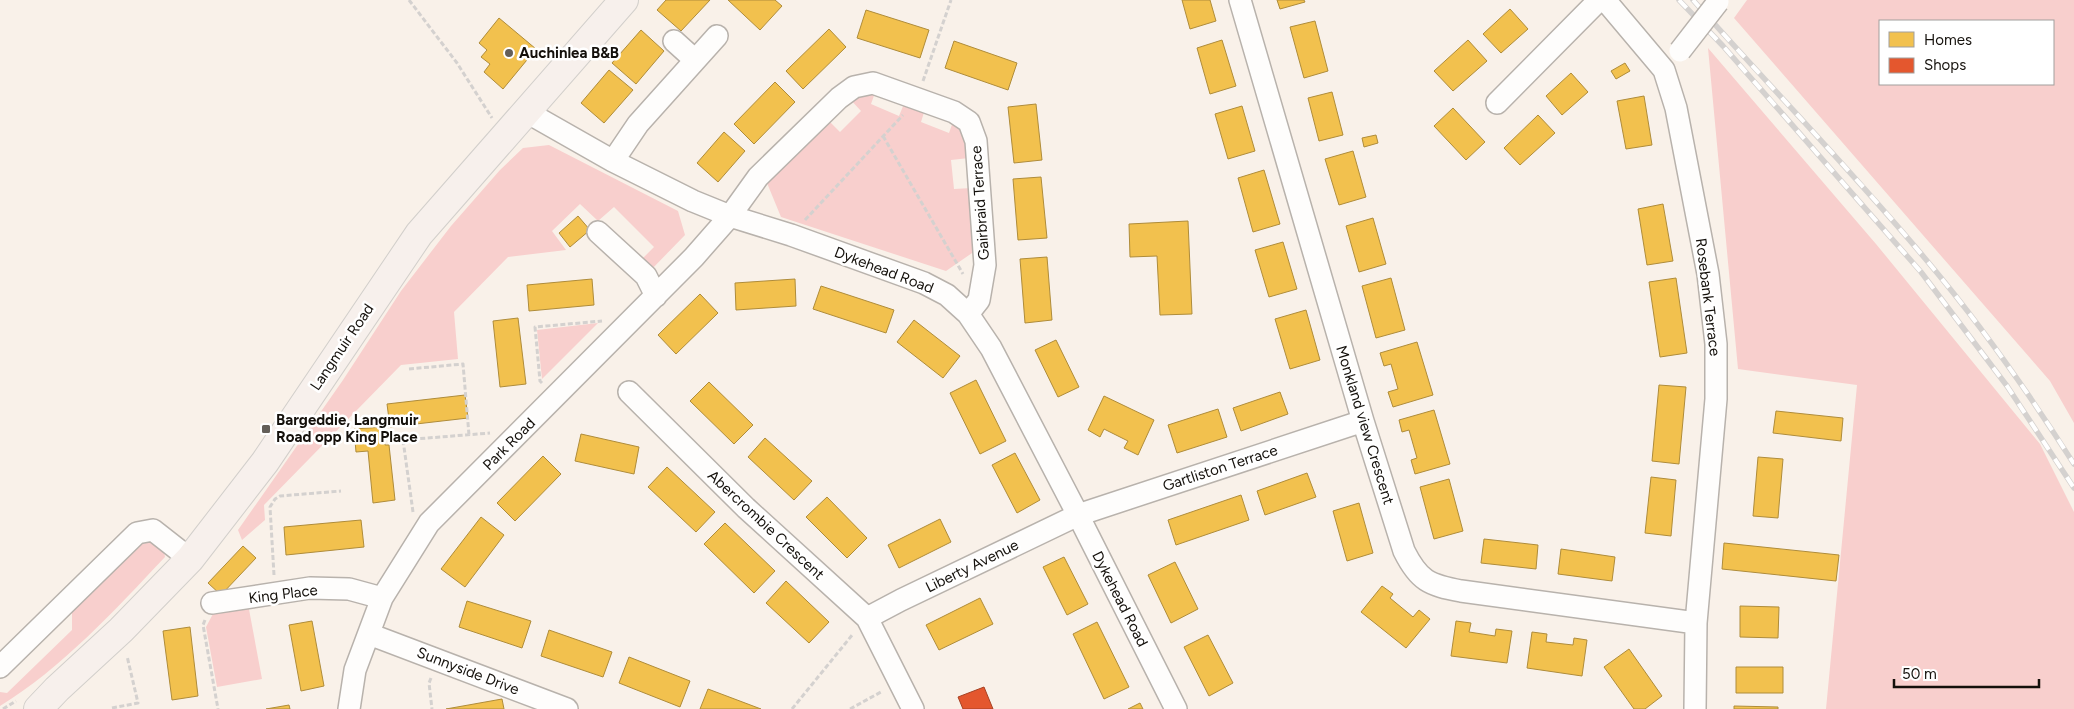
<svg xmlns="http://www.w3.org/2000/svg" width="2074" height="709" font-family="Figtree,sans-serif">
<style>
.green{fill:#f8cfcd;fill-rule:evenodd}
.homes{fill:#f2c14e;stroke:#af8c3a}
.shops{fill:#e4572e;stroke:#a64224}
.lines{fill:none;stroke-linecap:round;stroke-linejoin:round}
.minor-casing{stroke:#b8b2ac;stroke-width:24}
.major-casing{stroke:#d2cfcb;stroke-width:30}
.path{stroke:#d4d1cf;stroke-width:3;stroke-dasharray:5 2.5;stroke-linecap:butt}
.minor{stroke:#fefdfc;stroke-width:21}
.major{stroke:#f7f0ec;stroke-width:28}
.rail-casing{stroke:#d4d1cf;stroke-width:5.5}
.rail{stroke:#fff;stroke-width:4;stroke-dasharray:11;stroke-linecap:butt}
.minor-bridge-casing{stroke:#b8b2ac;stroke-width:24;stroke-linecap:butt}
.minor-bridge{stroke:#fefdfc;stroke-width:21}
.poi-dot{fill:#645f59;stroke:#fff;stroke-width:2}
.labels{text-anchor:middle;stroke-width:5;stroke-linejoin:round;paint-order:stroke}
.poi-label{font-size:15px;font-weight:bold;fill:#14100b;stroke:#fff;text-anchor:start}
.street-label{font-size:15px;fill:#14100b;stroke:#fff}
</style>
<rect width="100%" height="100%" fill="#f9f1e9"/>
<!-- green -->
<path class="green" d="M1747,0H2074V423L2050,381L1734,18ZM1880,21H2053V84H1880Z
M1708,48L1876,244L2040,444L2074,512V709H1826L1857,385L1738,369Z
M876,90L871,104L899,116L906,99L926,106L921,122L949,133L955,116L965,122L969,158L951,160L954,189L972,188L975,251L946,271L781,217L767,183L827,119L840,132L861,111L849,98Z
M549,145L678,211L685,235L650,271L640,261L654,247L614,207L598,221L580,204L552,231L566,250L508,257L454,312L458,359L401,365L264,505L265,520L242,540L238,530L343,380L401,291L451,226L500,170L523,148Z
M598,323L542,379L537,330Z
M157,542L164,551L165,557C116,609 61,669 0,706V692L7,693L72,630V609L138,544Z
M248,604L262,679L217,687L206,627L214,612Z"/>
<!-- homes -->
<path class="homes" d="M666,0H710L681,31L657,10Z
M728,0H775L782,6L760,30Z
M1182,0H1210L1216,21L1190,29Z
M1277,0H1304L1305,2L1280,9Z
M1510,9L1528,29L1501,53L1483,34Z
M866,10L929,30L920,58L857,38Z
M499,18L536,49L503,89L484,72L490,64L481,57L487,50L479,43Z
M1315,21L1328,71L1304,78L1290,27Z
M829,29L846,47L803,89L786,71Z
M641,30L664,51L636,84L612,63Z
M1222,40L1236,86L1210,94L1197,48Z
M1468,40L1487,61L1453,91L1434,71Z
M954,41L1017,63L1008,90L945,68Z
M1625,63L1630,71L1616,79L1611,71Z
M609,70L633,90L604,123L581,103Z
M1571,73L1588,92L1562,115L1546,96Z
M775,82L795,102L754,144L734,124Z
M1332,92L1343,135L1319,141L1308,98Z
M1644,96L1652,145L1626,149L1617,101Z
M1036,104L1042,160L1014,163L1008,107Z
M1242,106L1255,151L1228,159L1215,114Z
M1453,108L1485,142L1466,160L1434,126Z
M1538,115L1555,133L1520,165L1504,148Z
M724,132L745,151L718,182L697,163Z
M1376,135L1378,143L1364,147L1362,138Z
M1353,151L1366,197L1339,205L1325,159Z
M1264,170L1280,224L1253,232L1238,178Z
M1041,177L1047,238L1018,240L1013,179Z
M1663,204L1673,261L1647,265L1638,209Z
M578,216L590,230L570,247L559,233Z
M1373,218L1386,264L1359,272L1346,226Z
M1188,221L1192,314L1160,315L1157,256L1130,257L1129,224Z
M1283,242L1297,289L1269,297L1255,250Z
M1047,257L1052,320L1025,323L1020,259Z
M1391,278L1405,330L1376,338L1362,286Z
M1676,278L1687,353L1660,357L1649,282Z
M592,279L594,305L529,311L527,285Z
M795,279L796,306L736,310L735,283Z
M821,286L894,310L886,333L813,309Z
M700,294L718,313L676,354L658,335Z
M1306,310L1320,360L1290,369L1275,319Z
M518,318L526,384L500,387L493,321Z
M914,320L960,356L943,378L897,342Z
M1056,340L1079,387L1058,397L1035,350Z
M1417,342L1433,395L1393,407L1388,392L1398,389L1391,364L1384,366L1380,353Z
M976,380L1006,441L980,454L950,393Z
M709,382L753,425L734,444L690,401Z
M1659,385L1686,387L1679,464L1652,461Z
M1280,392L1288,414L1241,431L1233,408Z
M465,395L468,418L390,427L387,404Z
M1104,396L1154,420L1138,455L1124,448L1128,441L1104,429L1100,437L1088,430Z
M1218,409L1227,437L1177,453L1168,425Z
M1434,410L1450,464L1415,474L1411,460L1417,458L1409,430L1402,432L1399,420Z
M1776,411L1843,418L1841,441L1773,433Z
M383,427L385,445H389L395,500L373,503L368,451L356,452L354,429Z
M581,434L639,447L634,474L575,461Z
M765,438L812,481L794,500L748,457Z
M1015,453L1040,500L1017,513L992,465Z
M543,456L561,474L515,521L497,503Z
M1758,457L1783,459L1778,518L1753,516Z
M667,467L715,512L696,532L648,487Z
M1307,473L1316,497L1265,515L1257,491Z
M1651,477L1676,480L1671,536L1645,533Z
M1449,479L1463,531L1434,539L1420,487Z
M1241,495L1249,520L1176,545L1168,520Z
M827,497L867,538L847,558L806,517Z
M1359,503L1373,553L1347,561L1333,511Z
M481,517L504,535L465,587L441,569Z
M940,519L951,542L899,568L888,545Z
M361,520L364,547L286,555L284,527Z
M725,523L775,571L754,593L704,544Z
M1484,539L1538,545L1536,569L1481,563Z
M1724,543L1839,555L1836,581L1722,569Z
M243,546L256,558L221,595L208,583Z
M1561,549L1615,557L1612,581L1558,574Z
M1064,557L1088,604L1067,615L1043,567Z
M1175,562L1198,609L1171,623L1148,575Z
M786,581L829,622L809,643L766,603Z
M1382,586L1393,594L1390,598L1413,617L1419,610L1430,619L1406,648L1361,612Z
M980,598L993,624L939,650L926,625Z
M467,601L531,621L522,648L459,627Z
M1740,606L1779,607L1778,638L1740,637Z
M312,621L324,686L301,691L289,625Z
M1456,621L1471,623L1469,632L1495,636L1496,629L1512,631L1507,663L1451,656Z
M1097,622L1129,687L1104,699L1073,634Z
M190,627L198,696L172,700L163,631Z
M549,630L612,652L603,677L541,656Z
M1532,632L1547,634L1546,642L1573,645L1574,638L1587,640L1582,676L1527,668Z
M1208,635L1233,683L1209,696L1184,647Z
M1629,649L1662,696L1645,709H1634L1604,667Z
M629,657L690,681L680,707L619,683Z
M1736,667H1783V693H1736Z
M708,689L761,709H700Z
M502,699L504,709H446Z
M1140,703L1143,709H1128Z
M289,705L290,709H266Z
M1734,706L1778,707V709H1734Z"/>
<!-- shops -->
<path class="shops" d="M984,687L993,709H963L958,697Z"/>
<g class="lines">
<!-- minor casing -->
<g class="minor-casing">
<path id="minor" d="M1240,0L1363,421L1404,551C1419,581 1429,585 1461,591L1696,623
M1605,0L1664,70L1676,108L1708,274L1716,344V399L1696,623L1695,709
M674,41L695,60
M1497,103L1599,0
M525,111L613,161L693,201L730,216L791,235L924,283L947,295L968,314L991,348L1078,515L1176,709
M613,161L638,124L717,36
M598,232L646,276L656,296
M629,392L746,508L867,618L913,709
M212,603L310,588L349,589L382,598
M867,618L901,600L1078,515L1363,421
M369,634L567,709
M0,667L137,533L153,530L190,559
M349,709L355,670L382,598L429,523L694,257L730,216L758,177L839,98L854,87L873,83L954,112L969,122L976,141L985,265L979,300L968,314"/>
</g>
<!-- major casing -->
<g class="major-casing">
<path id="major" d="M38,709L57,689L121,630L190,559L265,462L419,234L624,0"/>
</g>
<!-- path -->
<path class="path" d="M409,0L457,63L492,118
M923,81L951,0
M883,136L963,274
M805,220L903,115
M409,369L463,364L469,435
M542,383L540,381L535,327L602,321
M413,512L403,440L490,433
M274,575L270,507L275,499L280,496L341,491
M205,620L203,625L218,709
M431,678L429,683L432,709
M112,708L138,703L127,656
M3,709L16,701
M792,709L853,634
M850,709L881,692"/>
<!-- minor -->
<use href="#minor" class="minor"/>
<!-- major -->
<use href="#major" class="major"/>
<!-- rail casing -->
<g class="rail-casing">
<path id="rail" d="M1679,0L1723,46L1921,272L2007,386L2074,488
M1693,0C1771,88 1853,172 1928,262C1981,325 2030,395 2074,464"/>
</g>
<!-- rail -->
<use href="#rail" class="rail"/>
<!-- minor-bridge casing -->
<g class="minor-bridge-casing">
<path id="minor-bridge" d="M1680,51L1718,2"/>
</g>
<!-- minor-bridge -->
<use href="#minor-bridge" class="minor-bridge"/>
</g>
<!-- markers -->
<g class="poi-dot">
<circle cx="509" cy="53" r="5"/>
<rect x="261" y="424" width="10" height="10" rx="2.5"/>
</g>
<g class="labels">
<!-- poi labels -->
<g class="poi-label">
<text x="519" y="58">Auchinlea B&amp;B</text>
<text x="276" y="425">Bargeddie, Langmuir<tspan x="276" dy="17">Road opp King Place</tspan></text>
</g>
<!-- street labels -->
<g class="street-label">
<text transform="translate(980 203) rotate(-94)" y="5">Gairbraid Terrace</text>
<text transform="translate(884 270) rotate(21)" y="5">Dykehead Road</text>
<text transform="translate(1708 297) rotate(83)" y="5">Rosebank Terrace</text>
<text transform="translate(342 347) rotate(-56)" y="5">Langmuir Road</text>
<text transform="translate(1365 425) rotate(73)" y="5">Monkland view Crescent</text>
<text transform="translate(509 444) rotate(-45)" y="5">Park Road</text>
<text transform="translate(1220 468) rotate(-18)" y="5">Gartliston Terrace</text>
<text transform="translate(766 525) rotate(43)" y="5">Abercrombie Crescent</text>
<text transform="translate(972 566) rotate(-26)" y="5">Liberty Avenue</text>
<text transform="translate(283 594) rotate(-7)" y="5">King Place</text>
<text transform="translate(1120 599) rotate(63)" y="5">Dykehead Road</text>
<text transform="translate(468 671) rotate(21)" y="5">Sunnyside Drive</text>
</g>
</g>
<!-- legend -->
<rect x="1879" y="20" width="175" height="65" fill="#ffffff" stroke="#a19f9d"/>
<rect x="1889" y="32" width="25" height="15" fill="#f2c14e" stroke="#a19f9d"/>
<text x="1924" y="45" font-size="15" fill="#14100b">Homes</text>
<rect x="1889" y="58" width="25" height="15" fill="#e4572e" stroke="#a19f9d"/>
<text x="1924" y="70" font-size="15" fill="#14100b">Shops</text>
<!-- scale -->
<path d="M1894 679v8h145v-8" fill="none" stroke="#14100b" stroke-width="2.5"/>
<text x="1902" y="679" font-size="15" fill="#14100b" stroke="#ffffff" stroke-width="4" paint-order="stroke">50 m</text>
</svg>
